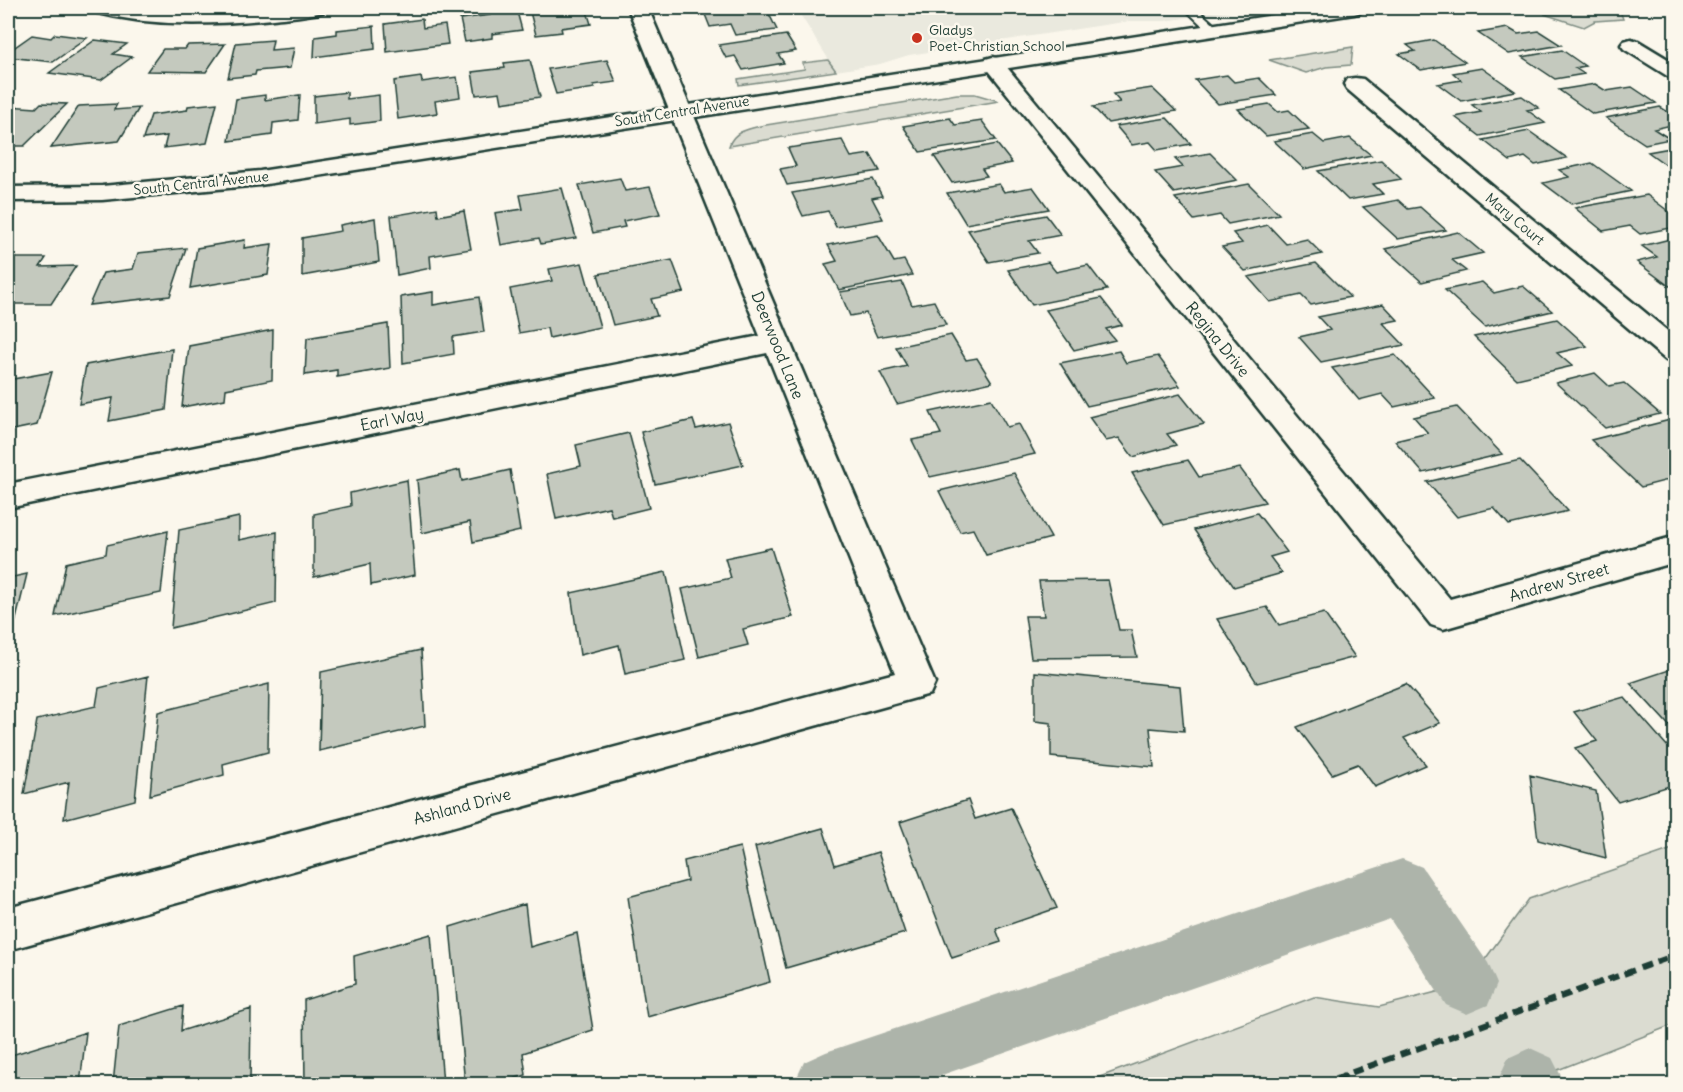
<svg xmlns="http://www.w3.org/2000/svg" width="1683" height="1092" font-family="Delius,sans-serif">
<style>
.built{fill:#eae9de}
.green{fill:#dbdcd1;stroke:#7d8c82;stroke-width:1.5}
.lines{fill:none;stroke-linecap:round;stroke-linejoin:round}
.canal{fill:#adb4aa;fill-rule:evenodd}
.building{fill:#c4c9be;stroke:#1f3d34;stroke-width:1.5}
.lane-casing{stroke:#1f3d34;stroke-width:4}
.street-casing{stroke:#1f3d34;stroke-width:5}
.secondary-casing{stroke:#1f3d34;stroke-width:5}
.lane{fill:#fbf7ec;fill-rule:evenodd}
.street{fill:#fbf7ec;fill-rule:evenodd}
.secondary{fill:#fbf7ec;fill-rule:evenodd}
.rail{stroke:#1f3d34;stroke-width:6;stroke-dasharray:11 6;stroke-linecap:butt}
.poi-dot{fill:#c8321e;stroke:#fbf7ec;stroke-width:2}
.labels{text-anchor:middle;stroke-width:5;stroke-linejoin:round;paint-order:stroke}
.far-poi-label{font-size:14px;fill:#1f3d34;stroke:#fbf7ec;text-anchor:start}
.far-street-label{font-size:14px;fill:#1f3d34;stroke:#fbf7ec}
.street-label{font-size:16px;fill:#1f3d34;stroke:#fbf7ec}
</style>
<rect width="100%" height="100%" fill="#fbf7ec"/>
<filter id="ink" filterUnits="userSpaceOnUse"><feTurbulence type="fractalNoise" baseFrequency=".0167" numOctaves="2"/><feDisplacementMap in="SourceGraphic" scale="12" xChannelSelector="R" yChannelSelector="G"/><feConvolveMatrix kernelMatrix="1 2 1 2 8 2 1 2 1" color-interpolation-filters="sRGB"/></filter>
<g filter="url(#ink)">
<!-- built -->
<path class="built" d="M796,8H1251L1165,21H1130L909,55L880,64L836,71Z"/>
<!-- green -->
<path class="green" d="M1582,8H1619L1623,19L1595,21L1584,27L1544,14Z
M1353,47L1351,65L1326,67L1306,73L1269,60Z
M828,60L836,71L739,85L738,79L805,69L802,63Z
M957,94H975L999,101L729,146C733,132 747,129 760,126Z
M1675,848V1024L1522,1084H1081L1314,997L1379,1007L1467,984L1529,899Z"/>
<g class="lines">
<!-- canal -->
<path class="canal" d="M1402,859L1422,867L1488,963L1497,984L1488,1005L1467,1014L1446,1005L1390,919L916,1084H794L804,1062L826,1052Z
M1530,1048L1552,1058L1565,1084H1500L1498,1080L1508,1058Z"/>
</g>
<!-- building -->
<path class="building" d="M516,8L522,30L492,34V38L465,42L460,19L490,15L489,10Z
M529,8H586L591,24L561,28L562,32L536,35Z
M742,8H766L777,30L735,35L730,24L710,27L704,12Z
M422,19L423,28L445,25L448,44L387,52L385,24Z
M374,26L375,49L314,57L315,37L337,34V30Z
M1508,28L1518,34L1539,31L1561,45L1509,54L1478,33Z
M55,34L87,38L53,62L8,57V52L32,35L51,38Z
M786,35L796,51L778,54L784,63L743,70L735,56L726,58L719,45Z
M95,40L127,44L113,54L132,57L101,80L49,73Z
M273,40L271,50L294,48L290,68L256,71L255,75L228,78L236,43Z
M1434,40L1465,62L1421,70L1399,54L1415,51L1407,45Z
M225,44L206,72L147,71L163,49H185L188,45Z
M1562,50L1585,66L1575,68L1584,74L1555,79L1522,57Z
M530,60L540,97L502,103L500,92L476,95L472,72L505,68L504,63Z
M607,60L616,82L593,85L595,88L556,94L548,69Z
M1482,68L1515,91L1461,101L1438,84L1461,80L1453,73Z
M1227,75L1234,82L1259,78L1276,95L1218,104L1195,80Z
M421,77L422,82L457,77L460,97L435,101L437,113L398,119L394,81Z
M1595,84L1606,91L1632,87L1656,103L1593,114L1559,90Z
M1152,88L1176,111L1108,123L1093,107L1120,102L1113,94Z
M347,92V99L379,95L380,121L350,125V119L314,124V96Z
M265,95V100L300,95L298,120L273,123L272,135L229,141L236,99Z
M1522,96L1539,108L1527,110L1545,123L1480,136L1455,117L1481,112L1472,105Z
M41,103L67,104L24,146H8V106L36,108Z
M217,103L207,143L164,148L167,136L143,139L151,115L187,110L188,106Z
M117,104L114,110L139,108L119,141L51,148L79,106Z
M1269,104L1278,112L1289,110L1309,129L1266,136L1238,109Z
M1660,107L1676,117V124L1654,129L1670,139L1645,144L1606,118Z
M950,118L955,125L982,121L996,140L920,152L903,126Z
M1167,118L1191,144L1157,150L1150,142L1132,145L1116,126Z
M1529,131L1567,158L1535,165L1525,157L1510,161L1483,140Z
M1313,134L1324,143L1350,138L1371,155L1304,169L1274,141Z
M842,140L851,157L870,154L880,171L787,185L780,169L796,166L788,148Z
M997,144L1012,163L982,169L987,176L952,183L934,156Z
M1676,147V172L1648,152Z
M1210,153L1237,180L1174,193L1155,172L1183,167L1175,159Z
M1381,160L1401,179L1373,184L1383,194L1348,200L1318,171Z
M1592,163L1631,191L1571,204L1543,183L1569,177L1559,170Z
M620,178L625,191L650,187L660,214L623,221L625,227L593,233L579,185Z
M873,179L882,196L872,198L883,219L836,227L828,211L803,216L792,193Z
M999,184L1004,192L1033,187L1049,209L966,224L947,193Z
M1249,184L1279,214L1228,224L1220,215L1194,220L1175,198Z
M562,188L576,238L541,244L539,238L501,245L495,213L523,209L520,195Z
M1647,195L1676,217V227L1640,234L1630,226L1603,231L1575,208Z
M1398,200L1408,209L1420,207L1446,230L1398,239L1363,207Z
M437,208L438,216L464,211L471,249L430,256L431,268L397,275L391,216Z
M1046,215L1061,235L1029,241L1038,253L989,262L968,230Z
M375,218L379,262L302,276V238L341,231L340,225Z
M1268,225L1286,244L1307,239L1322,254L1245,271L1222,247L1242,243L1233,233Z
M1458,232L1483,253L1452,260L1466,271L1422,282L1385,249Z
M878,235L894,262L904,260L912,275L839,290L825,264L837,261L828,245Z
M1674,238L1676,285L1669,286L1637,262L1657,257L1642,246Z
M245,240L244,248L272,244L268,275L190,288L197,248Z
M186,248L170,296L89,305L103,273L133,269L138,253Z
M9,258H46L40,267L76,266L51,304H8Z
M672,260L684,292L651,299L657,316L613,325L598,274Z
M1048,262L1056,272L1088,265L1107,290L1032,305L1008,270Z
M582,263L600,327L549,338L547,328L519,333L510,289L552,281L549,269Z
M1316,263L1350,297L1311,305L1301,295L1270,302L1248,277Z
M902,282L912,305L934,301L946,325L877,337L866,313L850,316L840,292Z
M1482,282L1494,293L1523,286L1552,311L1485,327L1445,290Z
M433,292V305L479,297L484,332L453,337L454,354L403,363L401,297Z
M1101,298L1122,325L1106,329L1115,340L1074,350L1046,310Z
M1383,304L1398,320L1383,323L1404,345L1321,362L1299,337L1330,330L1318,317Z
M1557,319L1587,346L1557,353L1572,366L1517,379L1474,337Z
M388,324L390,368L337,377V370L305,375L307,338Z
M273,330L272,380L226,389L225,399L182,407L189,346Z
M951,335L966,360L977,358L992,382L897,404L880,372L907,366L896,347Z
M172,349L166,410L109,421L113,398L79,404L86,365Z
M1119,351L1126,363L1158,356L1180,386L1087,406L1060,363Z
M1395,355L1435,398L1394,407L1382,394L1359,400L1332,368Z
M52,372L37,425L8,431V380Z
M1595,373L1609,386L1624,383L1660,414L1605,428L1556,383Z
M1180,394L1204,424L1167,434L1176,445L1133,457L1119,438L1106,441L1089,417Z
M991,399L1007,427L1019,424L1035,454L930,477L912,440L941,434L930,412Z
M1457,407L1502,454L1423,473L1395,441L1428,433L1414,417Z
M1674,419L1676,478L1641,487L1591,440Z
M693,420L696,429L728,422L743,465L655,484L641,432Z
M629,433L649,508L612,517L609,507L556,519L547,474L581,466L576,445Z
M1188,460L1199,477L1240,468L1265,502L1164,525L1132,473Z
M1520,460L1568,511L1509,525L1494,508L1457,517L1427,482Z
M460,470L462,481L510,470L520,531L473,542L470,522L422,533L417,480Z
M1014,473L1051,538L986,555L973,529L960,532L939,491Z
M407,480L415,575L371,585L370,564L314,577V514L351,506L350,493Z
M1257,513L1287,552L1270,557L1282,573L1234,587L1194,530Z
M239,517V540L277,532L276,603L171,628L179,530Z
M168,531L161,593L55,616L66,563L106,554L107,545Z
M771,548L793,617L743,629L748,645L699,657L682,589L731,578L725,558Z
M666,572L685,660L625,674L619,645L580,655L571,593Z
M27,574L10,644H8V578Z
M1108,580L1119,630H1131L1137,657L1031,658L1025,616H1044L1039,581Z
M1267,607L1279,625L1324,613L1355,657L1257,683L1217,619Z
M421,650L425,726L319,751L321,672Z
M1675,668L1676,669V733L1630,683Z
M1035,672L1180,686L1184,731L1150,728L1154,767L1051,757V723L1035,721Z
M148,676L135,800L64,819L69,782L24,794L37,720L96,706L99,688Z
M269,684L268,752L223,764L224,775L150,795L158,712Z
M1406,684L1440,723L1404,738L1426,765L1375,787L1358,764L1332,774L1297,727Z
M1624,697L1676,756V784L1618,802L1575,748L1597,741L1574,712Z
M1530,775L1596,791L1606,858L1538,840Z
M968,800L975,819L1011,808L1057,908L996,929L1001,942L952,958L900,822Z
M823,828L835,865L878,852L905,933L786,968L755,847Z
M740,847L770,982L647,1017L628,897L687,881L684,861Z
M525,904L530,947L577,933L593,1030L523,1053L526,1075L496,1084H465L450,927Z
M431,934L443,1084H305L304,1000L355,984L354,956Z
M183,1006L181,1031L251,1009L250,1084H113L119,1026Z
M86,1032L80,1084H8V1056Z"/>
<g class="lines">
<!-- lane casing -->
<g class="lane-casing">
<path id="lane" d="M1184,8H1196L1219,29L1217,32H1209Z"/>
</g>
<!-- street casing -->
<g class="street-casing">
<path id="street" d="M91,8C129,4 168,12 206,11C246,11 287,4 326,8L323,12C307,16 289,17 273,19C213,25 152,27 94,12Z
M628,8H648L935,683L930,694L8,950V908L895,673L767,353L8,508V484L760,336Z
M1631,39L1638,41L1676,64V79L1669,77L1624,49L1621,45L1624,41Z
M993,57L1000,59L1450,599L1676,536V562L1443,629L1431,625L986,67L983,63L986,59Z
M1355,78L1363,79L1676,338V362L1666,360L1347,89L1344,84L1347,79Z"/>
</g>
<!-- secondary casing -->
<g class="secondary-casing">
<path id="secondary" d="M1319,8H1364L1361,12L1354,14L260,185L102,200L8,201V187L102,186L260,171Z"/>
</g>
<!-- lane -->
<use href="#lane" class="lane"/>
<!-- street -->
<use href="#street" class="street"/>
<!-- secondary -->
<use href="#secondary" class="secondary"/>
<!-- rail -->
<path class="rail" d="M1320,1084L1676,955"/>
</g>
</g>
<!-- markers -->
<circle class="poi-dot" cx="917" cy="38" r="6"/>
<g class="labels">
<!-- far-poi labels -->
<g class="far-poi-label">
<text x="929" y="35">Gladys<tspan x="929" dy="16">Poet-Christian School</tspan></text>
</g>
<!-- far-street labels -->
<g class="far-street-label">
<text transform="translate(682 111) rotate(-9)" y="5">South Central Avenue</text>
<text transform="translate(201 183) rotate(-6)" y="5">South Central Avenue</text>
<text transform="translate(1515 219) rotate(40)" y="5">Mary Court</text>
</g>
<!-- street labels -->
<g class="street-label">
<text transform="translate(1218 339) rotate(51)" y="6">Regina Drive</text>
<text transform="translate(778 345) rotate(68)" y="6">Deerwood Lane</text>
<text transform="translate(392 419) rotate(-11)" y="6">Earl Way</text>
<text transform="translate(1559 582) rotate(-16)" y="6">Andrew Street</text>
<text transform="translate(462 806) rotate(-15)" y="6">Ashland Drive</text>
</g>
</g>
<!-- margin -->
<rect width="1683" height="1092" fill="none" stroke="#fbf7ec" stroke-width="30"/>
<rect x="15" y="15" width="1653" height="1062" fill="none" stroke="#1f3d34" stroke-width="2" filter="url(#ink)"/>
</svg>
